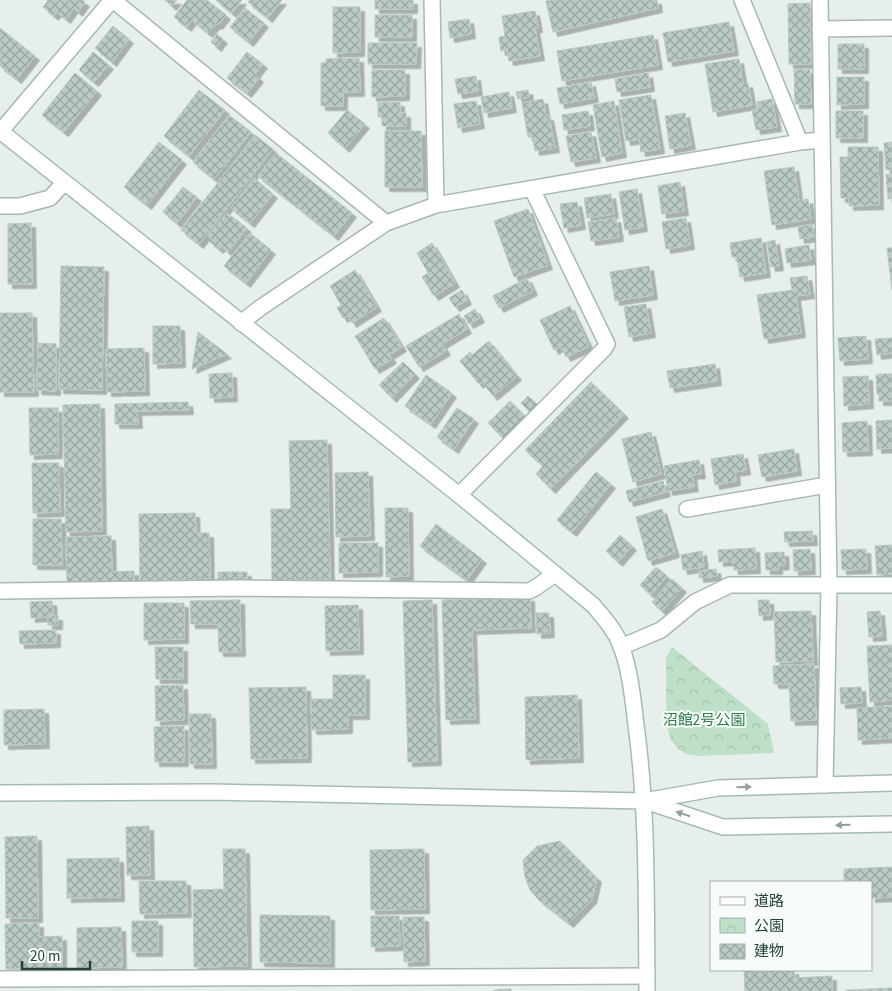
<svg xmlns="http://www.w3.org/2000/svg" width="892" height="991" font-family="'Source Sans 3','Noto Sans JP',sans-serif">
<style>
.park{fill:url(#park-crowns)}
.building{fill:url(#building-cross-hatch);stroke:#b8c9c2;filter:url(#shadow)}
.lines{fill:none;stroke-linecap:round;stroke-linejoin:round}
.street-casing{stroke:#a8b8b2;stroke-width:18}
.secondary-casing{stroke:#a4bbb3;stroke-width:18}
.street{stroke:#fff;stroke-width:15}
.secondary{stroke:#fff;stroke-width:15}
.oneway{fill:#92a09c}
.labels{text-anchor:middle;stroke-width:4;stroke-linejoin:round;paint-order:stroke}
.park-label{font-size:15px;fill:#2d7a4b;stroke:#f7fbf9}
</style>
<defs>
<pattern id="park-crowns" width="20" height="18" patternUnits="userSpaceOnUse" patternTransform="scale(1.25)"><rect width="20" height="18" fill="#bfe0c8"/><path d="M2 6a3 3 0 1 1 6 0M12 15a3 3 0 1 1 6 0" fill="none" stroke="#a4c1ad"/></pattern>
<pattern id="building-cross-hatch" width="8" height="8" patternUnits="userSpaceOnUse" patternTransform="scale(1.25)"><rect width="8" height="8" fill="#bbcac4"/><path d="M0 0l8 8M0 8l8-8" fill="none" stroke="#98a6a0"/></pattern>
<filter id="shadow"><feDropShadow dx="4.5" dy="4.5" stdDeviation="0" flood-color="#0004"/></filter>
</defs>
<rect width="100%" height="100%" fill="#e6efeb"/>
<!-- park -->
<path class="park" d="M672,647L768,724L774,753L698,756L687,754L679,750L671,740L667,726L666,696V658Z"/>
<!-- building -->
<path class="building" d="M46,0H82L85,2L78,12L74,8L66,19L57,12L54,16L43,7L48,1Z
M165,0H177L172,6Z
M187,0H207L226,15L218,25L216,24L208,33L192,20L187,27L174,17Z
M216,0H242L232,13Z
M250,0H282L268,18L248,2Z
M375,0H413V9H375Z
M552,0H657L658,8L553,32L546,1Z
M810,3L811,64H789L788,4Z
M333,7H360V52L333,53Z
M245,8L264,23L249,42L230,27Z
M535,11L538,28H535L540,56L509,61L507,50L501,51L499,37L505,36L502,16Z
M375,15H412V37H375Z
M469,19L471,34L450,38L448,22Z
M729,22L734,51L668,62L663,33Z
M113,26L129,39L112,62L95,48Z
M0,28L35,56L17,79L0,66Z
M217,34L223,39L217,47L211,42Z
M653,35L658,65L562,81L557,51Z
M368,43H417L416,64H368Z
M838,44H864V69H838Z
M93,52L109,65L94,82L79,70Z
M247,52L263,64L255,74L259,78L247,93L227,78Z
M359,58L360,92H343V106H321V63H326V59Z
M739,59L743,84L748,83L752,105L713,112L705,64Z
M810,69L811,104H795L794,70Z
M372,70H405V96L372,97Z
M75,73L97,91L64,132L42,115Z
M648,73L650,87L617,92L615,79Z
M476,76L478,91L458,94L455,79Z
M837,77H864V104L837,105Z
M591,82L594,98L560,104L557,88Z
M199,90L225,110L189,156L164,136Z
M528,90L529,97L518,99L516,92Z
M509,92L512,108L484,113L481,97Z
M651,95L660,149L641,152L639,139L626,141L619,100Z
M543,99L546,116H549L555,148L535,151L533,137H528L522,103Z
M772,99L777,127L756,130L752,110L758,109L757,102Z
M476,101L480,124L458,128L454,104Z
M614,101L622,153L602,157L593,105Z
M400,102V113H406V126H382V117H378V103Z
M347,110L365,124L345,148L328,133Z
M588,111L590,126L564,130L562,115Z
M836,111H863V138H836Z
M685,113L691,145L670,149L665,116Z
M229,115L251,132L214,179L193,162Z
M385,131H421L422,187H385Z
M591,132L596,158L571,162L566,136Z
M255,135L273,149L199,244L181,230Z
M159,142L182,160L147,205L124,187Z
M892,142V170H886L884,143Z
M848,147H878L879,205L849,206V198H841L840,157H848Z
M276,153L352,213L334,236L258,176Z
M794,167L799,201L808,199L811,219L772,225L764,171Z
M886,174H892V198L888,199Z
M254,178L273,194L250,223L231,208Z
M680,182L684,211L662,214L658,186Z
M183,187L197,197L177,223L163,212Z
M637,189L643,227L625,230L619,192Z
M611,194L614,214L587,218L584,198Z
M577,202L581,225L564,228L560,204Z
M528,209L548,265L514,277L494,221Z
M227,213L247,228L228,252L221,246L219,249L209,241L211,239L208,236Z
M616,218L619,237L591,241L588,222Z
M686,218L690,245L666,249L662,222Z
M31,223L32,284H8V224Z
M812,224L814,237L800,239L798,227Z
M250,233L271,250L246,283L224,266Z
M761,238L766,273L740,277L737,257H732L730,243Z
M775,240L779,266L771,267L767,242Z
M432,243L455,283L434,296L422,277L428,273L417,253Z
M809,245L811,260L787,263L785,249Z
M887,248H892V290Z
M61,266L104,267L102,390L59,389Z
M649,266L653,295L615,301L610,272Z
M355,270L377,307L352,323L348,315L343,318L337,308L341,305L330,286Z
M807,276L810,294L796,296L801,333L764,339L757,295L792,290L790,278Z
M527,278L533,291L499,308L493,296Z
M462,290L467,300L455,307L449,298Z
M646,304L651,333L629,337L624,307Z
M570,306L589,346L566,357L561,346L554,350L540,320Z
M475,309L480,318L469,324L464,316Z
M0,313H32L34,392H0Z
M459,314L467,329L442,344L446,351L419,367L406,346Z
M384,318L402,347L389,355L392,359L375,369L355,336Z
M153,326H180L181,363L153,364Z
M198,332L227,354L192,369Z
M866,336L868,359L840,361L838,338Z
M892,338V353L877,355L875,339Z
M489,341L517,376L493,396L482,382L479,384L460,361L470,352L472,355Z
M38,343L56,344V391L37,390Z
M144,348L145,391L107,392L106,349Z
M403,362L415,374L392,398L379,385Z
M715,364L717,381L670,388L667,371Z
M232,373L233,397L210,398L209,374Z
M878,374H892V401H879V394H877L876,375Z
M426,375L452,393L431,424L405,406Z
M868,376L869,404L844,406L843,377Z
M591,382L624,414L551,489L536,474L543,466L525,450Z
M528,396L538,405L530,412L521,403Z
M510,401L526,417L504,439L488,423Z
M188,402L189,410L137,411L138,424H115V404Z
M100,404L102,531L66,532L63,405Z
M29,408H58V454L30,455Z
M457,408L474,419L454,449L437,437Z
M892,420V448L877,449L876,421Z
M867,421L868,451L843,452L842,423Z
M651,432L661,474L633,482L622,439Z
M327,440L330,579L272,580L271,509H291L289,441Z
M794,449L797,471L762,477L758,455Z
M743,454L746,470L735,472L736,481L715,485L711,459Z
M699,460L701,474L692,475L694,487L668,491L664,466Z
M32,463H59L60,512L33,513Z
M368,472L370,536L336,537L335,473Z
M596,472L611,484L572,532L557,520Z
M663,481L666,492L629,502L626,491Z
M385,508H408L409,576L386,577Z
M662,509L675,553L648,561L636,517Z
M195,513L196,533H209L210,579L140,581L139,514Z
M33,519H61L62,565H33Z
M436,524L482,559L467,580L420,546Z
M812,531L813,541L785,542L784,532Z
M620,535L632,546L618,562L606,551Z
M111,536L112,572L134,571V583L67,585L66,537Z
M339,543H378V572L339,573Z
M892,545V574L877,575L875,546Z
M755,548L756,569L734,570L733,561L719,562L718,550Z
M810,549L811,570L794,571L793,550Z
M866,549L867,569L842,570L841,550Z
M702,551L704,567L683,570L681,555Z
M784,552L785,565L778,566V570H766L765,553Z
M656,567L667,576L651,595L640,585Z
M716,569L717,576L699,578V571Z
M218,572H247V579L218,580Z
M672,579L682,588L662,611L652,602Z
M530,597L531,628L472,630L475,719L446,720L442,600Z
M240,600L241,652H219L218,624H191L190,601Z
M432,600L437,761L408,762L403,601Z
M758,600H769L770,615L759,616Z
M52,601L53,616H58V625H48V617L31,618L30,602Z
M144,603H184V639L144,640Z
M358,605L359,650L326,651L325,606Z
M811,611L813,661L776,662L774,612Z
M880,611L882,636L869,637L867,612Z
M536,613H549L550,633L537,634Z
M56,630V643L20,644L19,631Z
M892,645V700L870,702L867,646Z
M155,647H183V679H156Z
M814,664L816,720L791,721L789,684H774L773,666Z
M333,675H365V715H348V729L312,730L311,699H333Z
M183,685L184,720L156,721L155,686Z
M306,687L307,758L251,759L249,688Z
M861,687L862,703L841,704L840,688Z
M577,695L579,758L526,760L525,697Z
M892,706V738L858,740L857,708Z
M44,709L45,744L4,745V710Z
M189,714H211L212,764H190Z
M184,726V762H155L154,727Z
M149,826L150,875H127L126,827Z
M37,836L38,918H6L5,837Z
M560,841L597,878L592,899L569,923L539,900L530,890L525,877L523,860L537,846Z
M223,849H245L247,966L194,967L193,890L224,889Z
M424,849L425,909L371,910L370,850Z
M119,858L120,897L67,898V859Z
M892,867V897L871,898V882H844V869Z
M139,881H186L187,913L140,914Z
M260,915L330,916V963L260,962Z
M371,916H399L400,946L371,947Z
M403,917H424L425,961L404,962Z
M132,921H158V952H132Z
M39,923V937L62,936V968L6,969L5,924Z
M121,927L122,967L77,968V928Z
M744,970H794L795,978L832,976V991H745Z
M892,988V991H846V990Z
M511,989V991H494V990Z"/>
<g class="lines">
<!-- street casing -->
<g class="street-casing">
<path id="street" d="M113,0L386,223
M432,0L436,205
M742,0L800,142
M820,0L829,586L825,785
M820,29L892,28
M0,132L112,0
M0,206H20L50,198L64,183
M241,323L260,308L386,223L436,205L800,142L822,140
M459,495L604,349L607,344L532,189
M687,509L827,485
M0,591L240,588L529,591L535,588L555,574
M621,647L661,630L695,602L730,585H892
M0,979L647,976"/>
</g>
<!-- secondary casing -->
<g class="secondary-casing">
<path id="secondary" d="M0,131L459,495L593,605C604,618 615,630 621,646C630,670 633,699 636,725C648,813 646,902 647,991
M0,793L213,792L644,801L718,788L892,783
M645,801L723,827L892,824"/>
</g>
<!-- street -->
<use href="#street" class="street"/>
<!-- secondary -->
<use href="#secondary" class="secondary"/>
</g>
<!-- one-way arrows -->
<defs><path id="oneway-solid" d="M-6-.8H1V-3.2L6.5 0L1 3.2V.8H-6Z" transform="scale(1.25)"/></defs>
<g class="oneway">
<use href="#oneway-solid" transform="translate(744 787) rotate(-2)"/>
<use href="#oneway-solid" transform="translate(683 814) rotate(-162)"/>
<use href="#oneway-solid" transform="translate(843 825) rotate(179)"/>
</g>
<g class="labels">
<!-- park labels -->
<g class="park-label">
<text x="704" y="725">沼館2号公園</text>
</g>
</g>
<!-- legend -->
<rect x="710" y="881" width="162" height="90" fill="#f7fbf9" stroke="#a3b1ad"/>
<rect x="720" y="897" width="25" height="8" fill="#ffffff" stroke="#a3b1ad"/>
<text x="754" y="906" font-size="15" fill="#24423a">道路</text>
<rect x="720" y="918" width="25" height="15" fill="url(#park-crowns)" stroke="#a3b1ad"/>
<text x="754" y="931" font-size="15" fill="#24423a">公園</text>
<rect x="720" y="944" width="25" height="15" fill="url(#building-cross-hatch)" stroke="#a3b1ad"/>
<text x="754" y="956" font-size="15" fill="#24423a">建物</text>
<!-- scale -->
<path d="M22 961v8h68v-8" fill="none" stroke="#24423a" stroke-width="2.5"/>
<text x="30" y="961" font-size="15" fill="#24423a" stroke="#f7fbf9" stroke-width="4" paint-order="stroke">20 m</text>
</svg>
